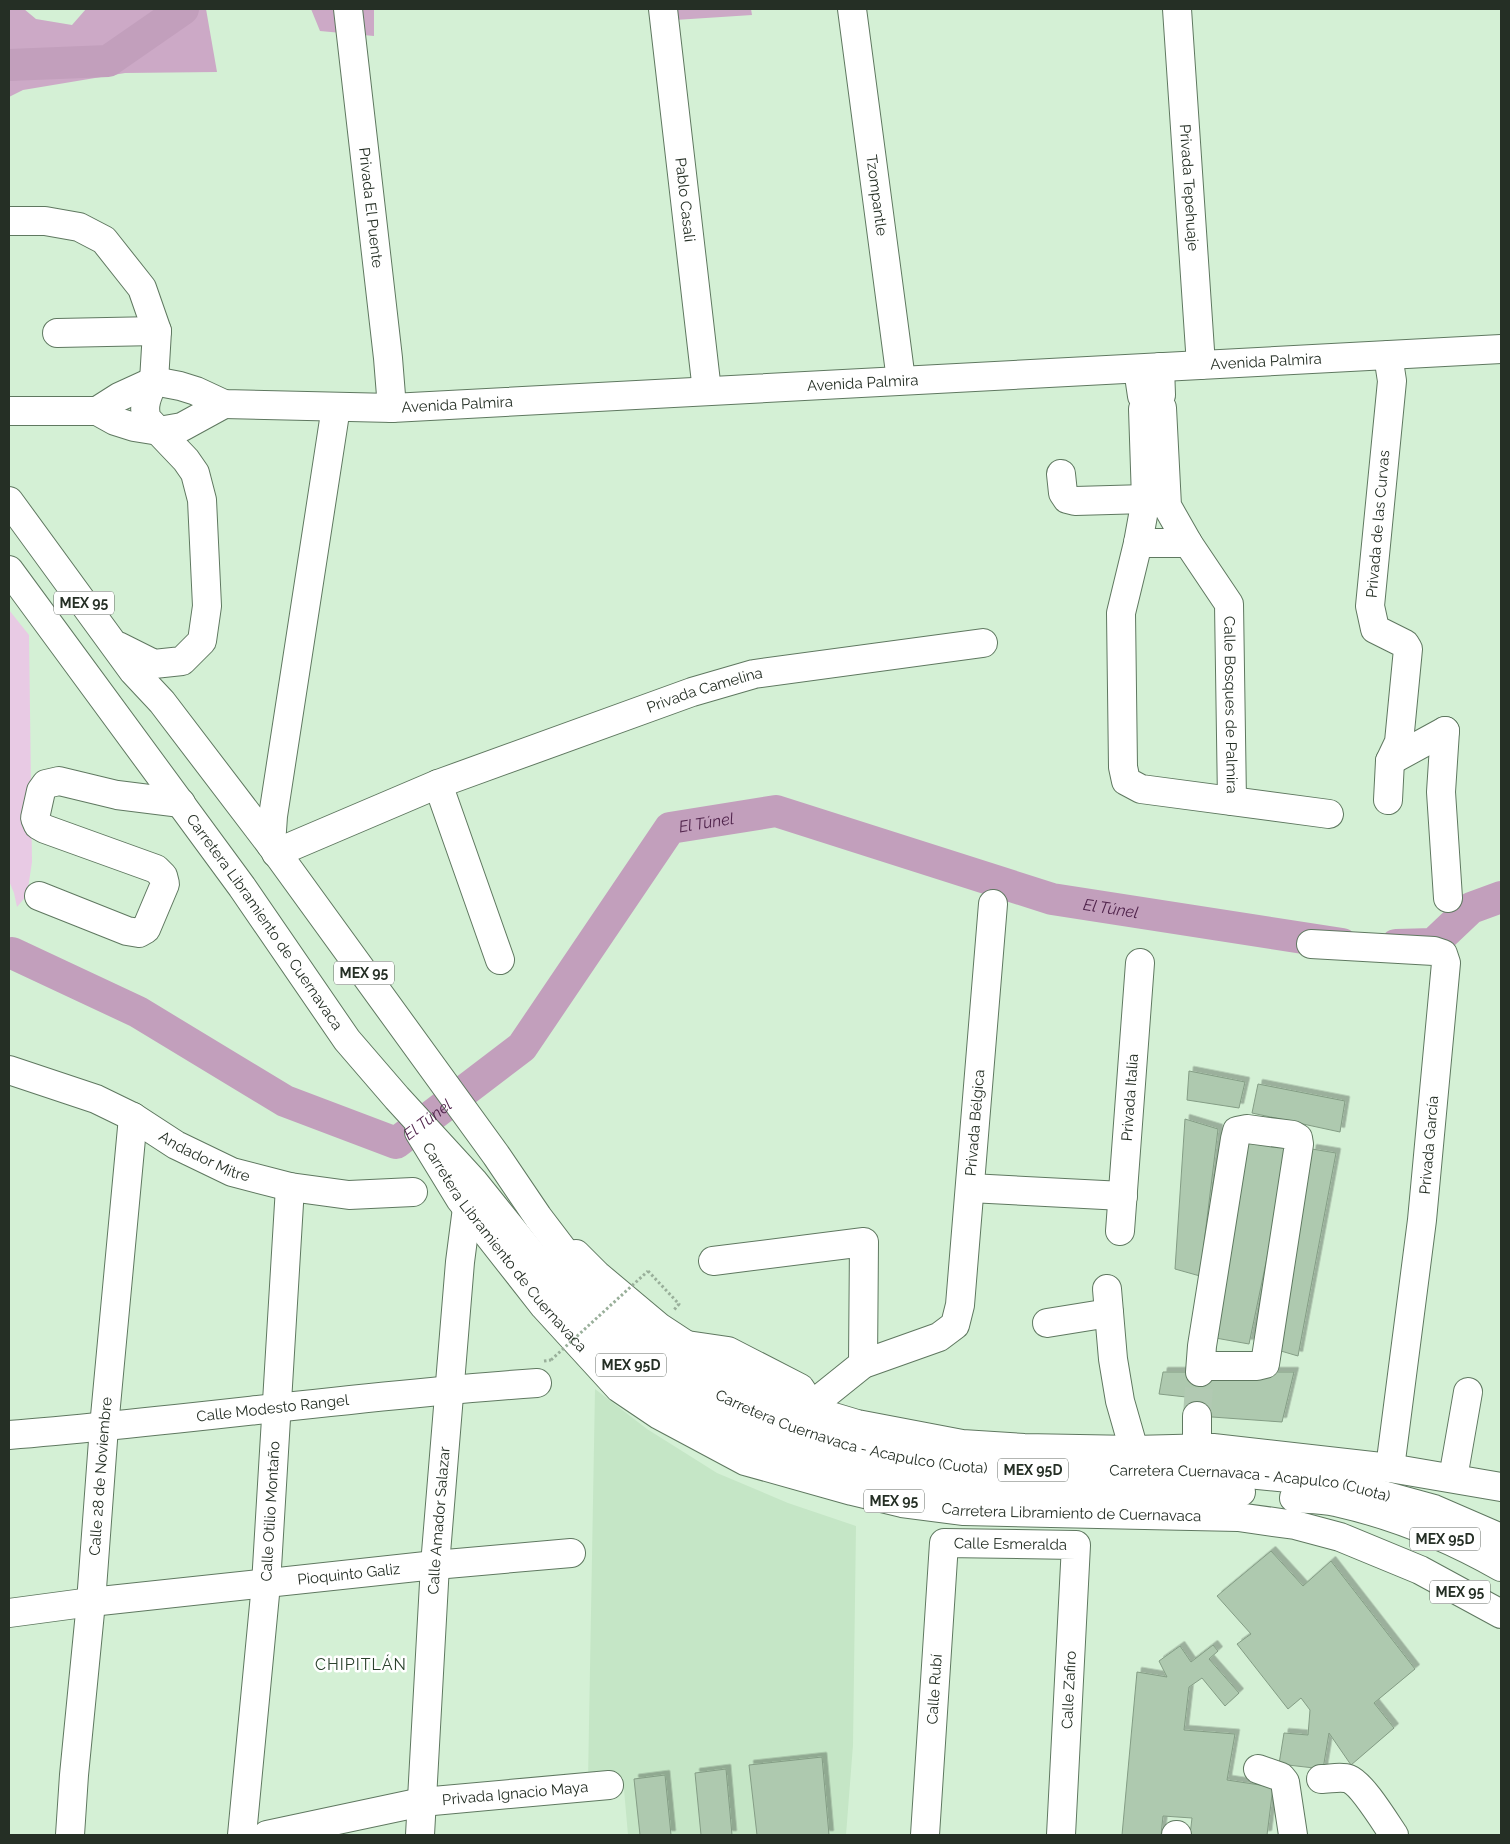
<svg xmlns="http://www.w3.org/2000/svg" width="1510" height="1844" font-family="Raleway,sans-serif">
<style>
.built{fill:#c5e6c6}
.green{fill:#e8cae4}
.forest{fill:#cca9c6}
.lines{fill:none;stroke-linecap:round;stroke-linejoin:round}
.river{stroke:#c29fbc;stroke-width:32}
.building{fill:#aec9af;stroke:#849d85;filter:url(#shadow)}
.minor-tunnel{stroke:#b1c9b2;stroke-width:28;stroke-dasharray:28 14;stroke-linecap:butt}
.minor-casing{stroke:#5f7860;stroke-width:30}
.major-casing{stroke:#5f7860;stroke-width:30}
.highway-casing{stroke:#5f7860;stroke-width:30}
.path{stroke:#99af9a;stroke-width:3;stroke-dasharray:2.5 2.5;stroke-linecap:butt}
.minor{stroke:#fff;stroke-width:28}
.major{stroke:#fff;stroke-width:28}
.highway{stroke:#fff;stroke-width:28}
.path-bridge{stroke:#99af9a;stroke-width:3;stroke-dasharray:2.5 2.5;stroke-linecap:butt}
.labels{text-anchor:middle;stroke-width:5;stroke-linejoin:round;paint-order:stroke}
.shield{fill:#fff;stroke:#666d66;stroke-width:1}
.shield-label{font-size:14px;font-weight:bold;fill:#252f25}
.street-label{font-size:15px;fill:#252f25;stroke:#fff}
.water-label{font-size:16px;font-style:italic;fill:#50244c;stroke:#fff}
.neighbourhood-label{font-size:16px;letter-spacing:1px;fill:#2b422d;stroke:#fff}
</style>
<defs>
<filter id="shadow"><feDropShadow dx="4.5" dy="-4.5" stdDeviation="0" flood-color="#0004"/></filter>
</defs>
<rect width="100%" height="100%" fill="#d4f0d5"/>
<!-- built -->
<path class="built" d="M595,1389L647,1429L717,1473L788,1503L856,1526L853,1745L846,1835H628L623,1778L588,1781Z"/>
<!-- green -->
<path class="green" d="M9,610L29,635L32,862L27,895L17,907L14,893L9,881Z"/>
<!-- forest -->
<path class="forest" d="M9,9H24L36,19L72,25L86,9H206L217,72L125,73L23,90L9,97Z
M311,9H374V36L320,31Z
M674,9H751L752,15L675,20Z"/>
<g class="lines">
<!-- river -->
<g class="river">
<path d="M9,65L108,61L183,9"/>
<path d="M1396,945L1433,944L1471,908L1501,897"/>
<path id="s1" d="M12,953L138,1012L285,1101L396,1143L522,1047L670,828L776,811L1052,899L1342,944"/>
</g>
</g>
<!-- building -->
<path class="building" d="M1189,1071L1245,1082L1239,1108L1187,1100Z
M1258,1084L1345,1101L1340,1132L1252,1113Z
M1185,1119L1218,1129L1200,1276L1175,1269Z
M1243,1133L1291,1143L1249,1344L1210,1337Z
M1312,1149L1336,1153L1298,1356L1274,1349Z
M1163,1372H1294L1282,1422L1184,1415L1186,1397L1159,1394Z
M1271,1551L1303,1586L1331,1561L1415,1669L1374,1703L1394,1728L1351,1765L1329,1733L1323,1769L1279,1764L1284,1733L1308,1735L1310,1710L1301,1698L1288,1709L1237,1644L1251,1634L1217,1596Z
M1213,1645L1218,1651L1209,1659L1239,1693L1225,1706L1202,1678L1189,1687L1184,1730L1235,1734L1227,1780L1273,1787L1267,1835H1190L1192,1818L1163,1816L1161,1835H1122L1137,1672L1167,1677L1159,1661L1180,1646L1191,1662Z
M822,1757L829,1835H757L749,1765Z
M726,1769L732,1835H701L695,1773Z
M665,1775L671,1835H640L634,1779Z"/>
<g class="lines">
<!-- minor-tunnel -->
<path class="minor-tunnel" d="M1197,1416L1200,1372"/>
<!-- minor casing -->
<g class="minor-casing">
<g id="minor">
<path id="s2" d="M348,9L388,358L392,408"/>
<path id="s3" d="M663,9L707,391"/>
<path id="s4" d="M852,9L901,380"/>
<path id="s5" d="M1177,9L1201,365"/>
<path d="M9,221H45L79,227L104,240L142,288L157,331L154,381"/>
<path d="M57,333L157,331"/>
<path d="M1388,355L1392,381L1370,606L1375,629L1405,644L1408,649L1399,742L1390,761L1388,800"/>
<path d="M1160,367L1161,395"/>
<path d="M1138,369L1142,396"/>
<path id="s6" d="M1162,408L1167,506L1188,543L1229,604L1232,801"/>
<path d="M1143,409L1146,499L1138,543L1121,613L1123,767L1126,781L1141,789L1329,814"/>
<path d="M1061,474L1063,493L1067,499L1075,501L1146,499"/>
<path d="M1138,543H1188"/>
<path d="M1445,731L1441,792L1448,898"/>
<path d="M1390,761L1445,731"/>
<path d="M438,784L500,960"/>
<path id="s7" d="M276,853L438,784L692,692L754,674L983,643"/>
<path d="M39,896L127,931L139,933L146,929L165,884L163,876L156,869L45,829L38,825L35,818L41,791L46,784L59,781L117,795L181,803"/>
<path d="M1311,944L1434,951L1443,954L1446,963L1422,1220L1390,1468"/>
<path id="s8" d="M9,1070L96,1099L133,1117L176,1145L232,1172L290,1187L349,1195L413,1192"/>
<path d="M970,1188L1123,1196"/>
<path id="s9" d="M1120,1231L1140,963"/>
<path d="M713,1261L864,1242L863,1364"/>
<path d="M1107,1289L1113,1359L1120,1401L1134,1450"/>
<path d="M1047,1323L1109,1313"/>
<path d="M687,1345L728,1351L800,1388L806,1397L804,1407"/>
<path d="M1200,1372L1202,1346L1235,1139L1237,1131L1247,1129L1293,1135L1298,1138L1299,1144L1265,1364L1257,1366H1201"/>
<path id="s10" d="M807,1409L863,1364L939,1337L955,1325L960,1305L993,904"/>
<path d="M1197,1416V1449"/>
<path id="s11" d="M9,1435C185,1421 360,1395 537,1383"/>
<path d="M1453,1478L1468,1392"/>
<path id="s12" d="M9,1613L91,1602L435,1565L571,1553"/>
<path d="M1258,1769L1281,1777L1285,1782L1293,1835"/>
<path d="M1321,1779C1330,1779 1341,1776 1349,1779C1362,1784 1385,1822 1394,1835"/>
<path id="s13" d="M70,1835L74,1775L91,1602L104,1427L133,1117"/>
<path id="s14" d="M242,1835L266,1584L290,1187"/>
<path id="s15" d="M267,1835L422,1802L609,1785"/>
<path id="s16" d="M420,1835L435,1565L460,1262L467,1208"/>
<path id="s17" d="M925,1835L944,1543L1076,1545L1061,1835"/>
<path d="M1176,1835H1177"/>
</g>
</g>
<!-- major casing -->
<g class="major-casing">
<g id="major">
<path d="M9,411H97L115,421L134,427L159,431L182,427L224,404"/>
<path id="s18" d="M97,411L119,397L154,381L180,386L196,391L224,404L392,408L1501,349"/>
<path id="s19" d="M419,1132L460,1199L544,1306L619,1388L659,1415L745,1461L852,1491L902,1503L964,1511L1238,1517L1295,1525L1340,1537L1420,1570L1501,1614"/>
<path d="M576,1254L597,1275L659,1327L729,1373L807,1409L857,1424L962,1444L1024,1448L1134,1450L1213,1448L1390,1468L1501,1487"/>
</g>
</g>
<!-- highway casing -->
<g class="highway-casing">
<g id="highway">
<path id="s20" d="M9,501L133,671L162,702L271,845L496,1155L538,1217L592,1288L624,1326L671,1366L713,1392L746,1408L792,1427L851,1446L910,1459L965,1467L1025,1470L1189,1471L1238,1473L1339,1483L1434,1509L1501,1538"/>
<path id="s21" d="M9,570L242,887L347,1040L397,1098L474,1182L560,1289L630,1363L673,1394L708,1416L752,1438L787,1452L847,1470L900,1483L962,1489L1241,1492"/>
<path d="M118,646L154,664L182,661L202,641L207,606L202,500L195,473L186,460L147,419C142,406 148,394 154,381"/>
<path d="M271,845L273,816L336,407"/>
<path d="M1294,1498C1307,1499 1322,1499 1336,1502C1394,1515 1450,1538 1501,1567"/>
</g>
</g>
<!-- path -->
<path class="path" d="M648,1271L679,1304L674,1310
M544,1361L551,1360"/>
<!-- minor -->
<use href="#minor" class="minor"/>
<!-- major -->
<use href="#major" class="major"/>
<!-- highway -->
<use href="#highway" class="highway"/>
<!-- path-bridge -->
<path class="path-bridge" d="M551,1360L648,1271"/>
</g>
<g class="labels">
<!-- shield labels -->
<g class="shield">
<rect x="54" y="591.5" width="60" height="23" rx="4"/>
<rect x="334" y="961.5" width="60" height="23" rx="4"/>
<rect x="596" y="1353.5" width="70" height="23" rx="4"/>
<rect x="998" y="1458.5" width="70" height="23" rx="4"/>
<rect x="864" y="1489.5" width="60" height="23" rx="4"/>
<rect x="1410" y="1527.5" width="70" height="23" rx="4"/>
<rect x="1430" y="1580.5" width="60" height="23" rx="4"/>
</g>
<g class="shield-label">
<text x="84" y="608">MEX 95</text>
<text x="364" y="978">MEX 95</text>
<text x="631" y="1370">MEX 95D</text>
<text x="1033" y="1475">MEX 95D</text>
<text x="894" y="1506">MEX 95</text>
<text x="1445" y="1544">MEX 95D</text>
<text x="1460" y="1597">MEX 95</text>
</g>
<!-- street labels -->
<g class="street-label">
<text dy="5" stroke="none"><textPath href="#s5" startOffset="179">Privada Tepehuaje</textPath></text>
<text dy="5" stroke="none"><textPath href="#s4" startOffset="188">Tzompantle</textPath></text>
<text dy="5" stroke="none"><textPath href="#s3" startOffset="192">Pablo Casali</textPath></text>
<text dy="5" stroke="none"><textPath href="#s2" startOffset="200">Privada El Puente</textPath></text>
<text dy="5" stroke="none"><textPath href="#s18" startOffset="1182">Avenida Palmira</textPath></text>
<text dy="5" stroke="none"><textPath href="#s18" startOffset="778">Avenida Palmira</textPath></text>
<text dy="5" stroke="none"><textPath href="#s18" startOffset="372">Avenida Palmira</textPath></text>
<text transform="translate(1378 524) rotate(-85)" y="5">Privada de las Curvas</text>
<text dy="5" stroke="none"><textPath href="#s7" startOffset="459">Privada Camelina</textPath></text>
<text dy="5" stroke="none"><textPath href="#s6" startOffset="315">Calle Bosques de Palmira</textPath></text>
<text dy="5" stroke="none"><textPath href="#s21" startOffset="435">Carretera Libramiento de Cuernavaca</textPath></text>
<text dy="5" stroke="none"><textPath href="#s9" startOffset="134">Privada Italia</textPath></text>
<text dy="5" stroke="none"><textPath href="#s10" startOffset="376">Privada Bélgica</textPath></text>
<text transform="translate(1429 1145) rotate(-85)" y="5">Privada García</text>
<text dy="5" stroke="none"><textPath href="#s8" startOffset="215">Andador Mitre</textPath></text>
<text dy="5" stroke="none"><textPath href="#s19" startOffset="144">Carretera Libramiento de Cuernavaca</textPath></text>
<text dy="5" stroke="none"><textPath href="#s11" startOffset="265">Calle Modesto Rangel</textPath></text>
<text dy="5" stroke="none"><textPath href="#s20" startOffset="1286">Carretera Cuernavaca - Acapulco (Cuota)</textPath></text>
<text dy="5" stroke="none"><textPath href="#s13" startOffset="360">Calle 28 de Noviembre</textPath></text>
<text dy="5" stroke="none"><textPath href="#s20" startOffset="1691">Carretera Cuernavaca - Acapulco (Cuota)</textPath></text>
<text dy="5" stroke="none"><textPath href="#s14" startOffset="325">Calle Otilio Montaño</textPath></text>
<text dy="5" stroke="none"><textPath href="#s19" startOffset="804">Carretera Libramiento de Cuernavaca</textPath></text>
<text dy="5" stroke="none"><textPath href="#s16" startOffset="315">Calle Amador Salazar</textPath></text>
<text dy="5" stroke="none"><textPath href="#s17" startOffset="359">Calle Esmeralda</textPath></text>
<text dy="5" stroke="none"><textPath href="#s12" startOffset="342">Pioquinto Galiz</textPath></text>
<text dy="5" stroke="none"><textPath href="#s17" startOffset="146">Calle Rubí</textPath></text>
<text transform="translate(1069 1690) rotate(-87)" y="5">Calle Zafiro</text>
<text dy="5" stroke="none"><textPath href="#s15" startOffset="252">Privada Ignacio Maya</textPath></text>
</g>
<!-- water labels -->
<g class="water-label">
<text dy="6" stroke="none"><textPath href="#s1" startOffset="889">El Túnel</textPath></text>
<text dy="6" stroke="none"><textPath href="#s1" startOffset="1309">El Túnel</textPath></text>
<text dy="6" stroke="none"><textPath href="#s1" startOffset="469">El Túnel</textPath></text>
</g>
<!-- neighbourhood labels -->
<g class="neighbourhood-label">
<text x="361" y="1670">CHIPITLÁN</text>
</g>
</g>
<!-- border -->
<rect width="1510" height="1844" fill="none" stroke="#252f25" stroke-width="20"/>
</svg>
